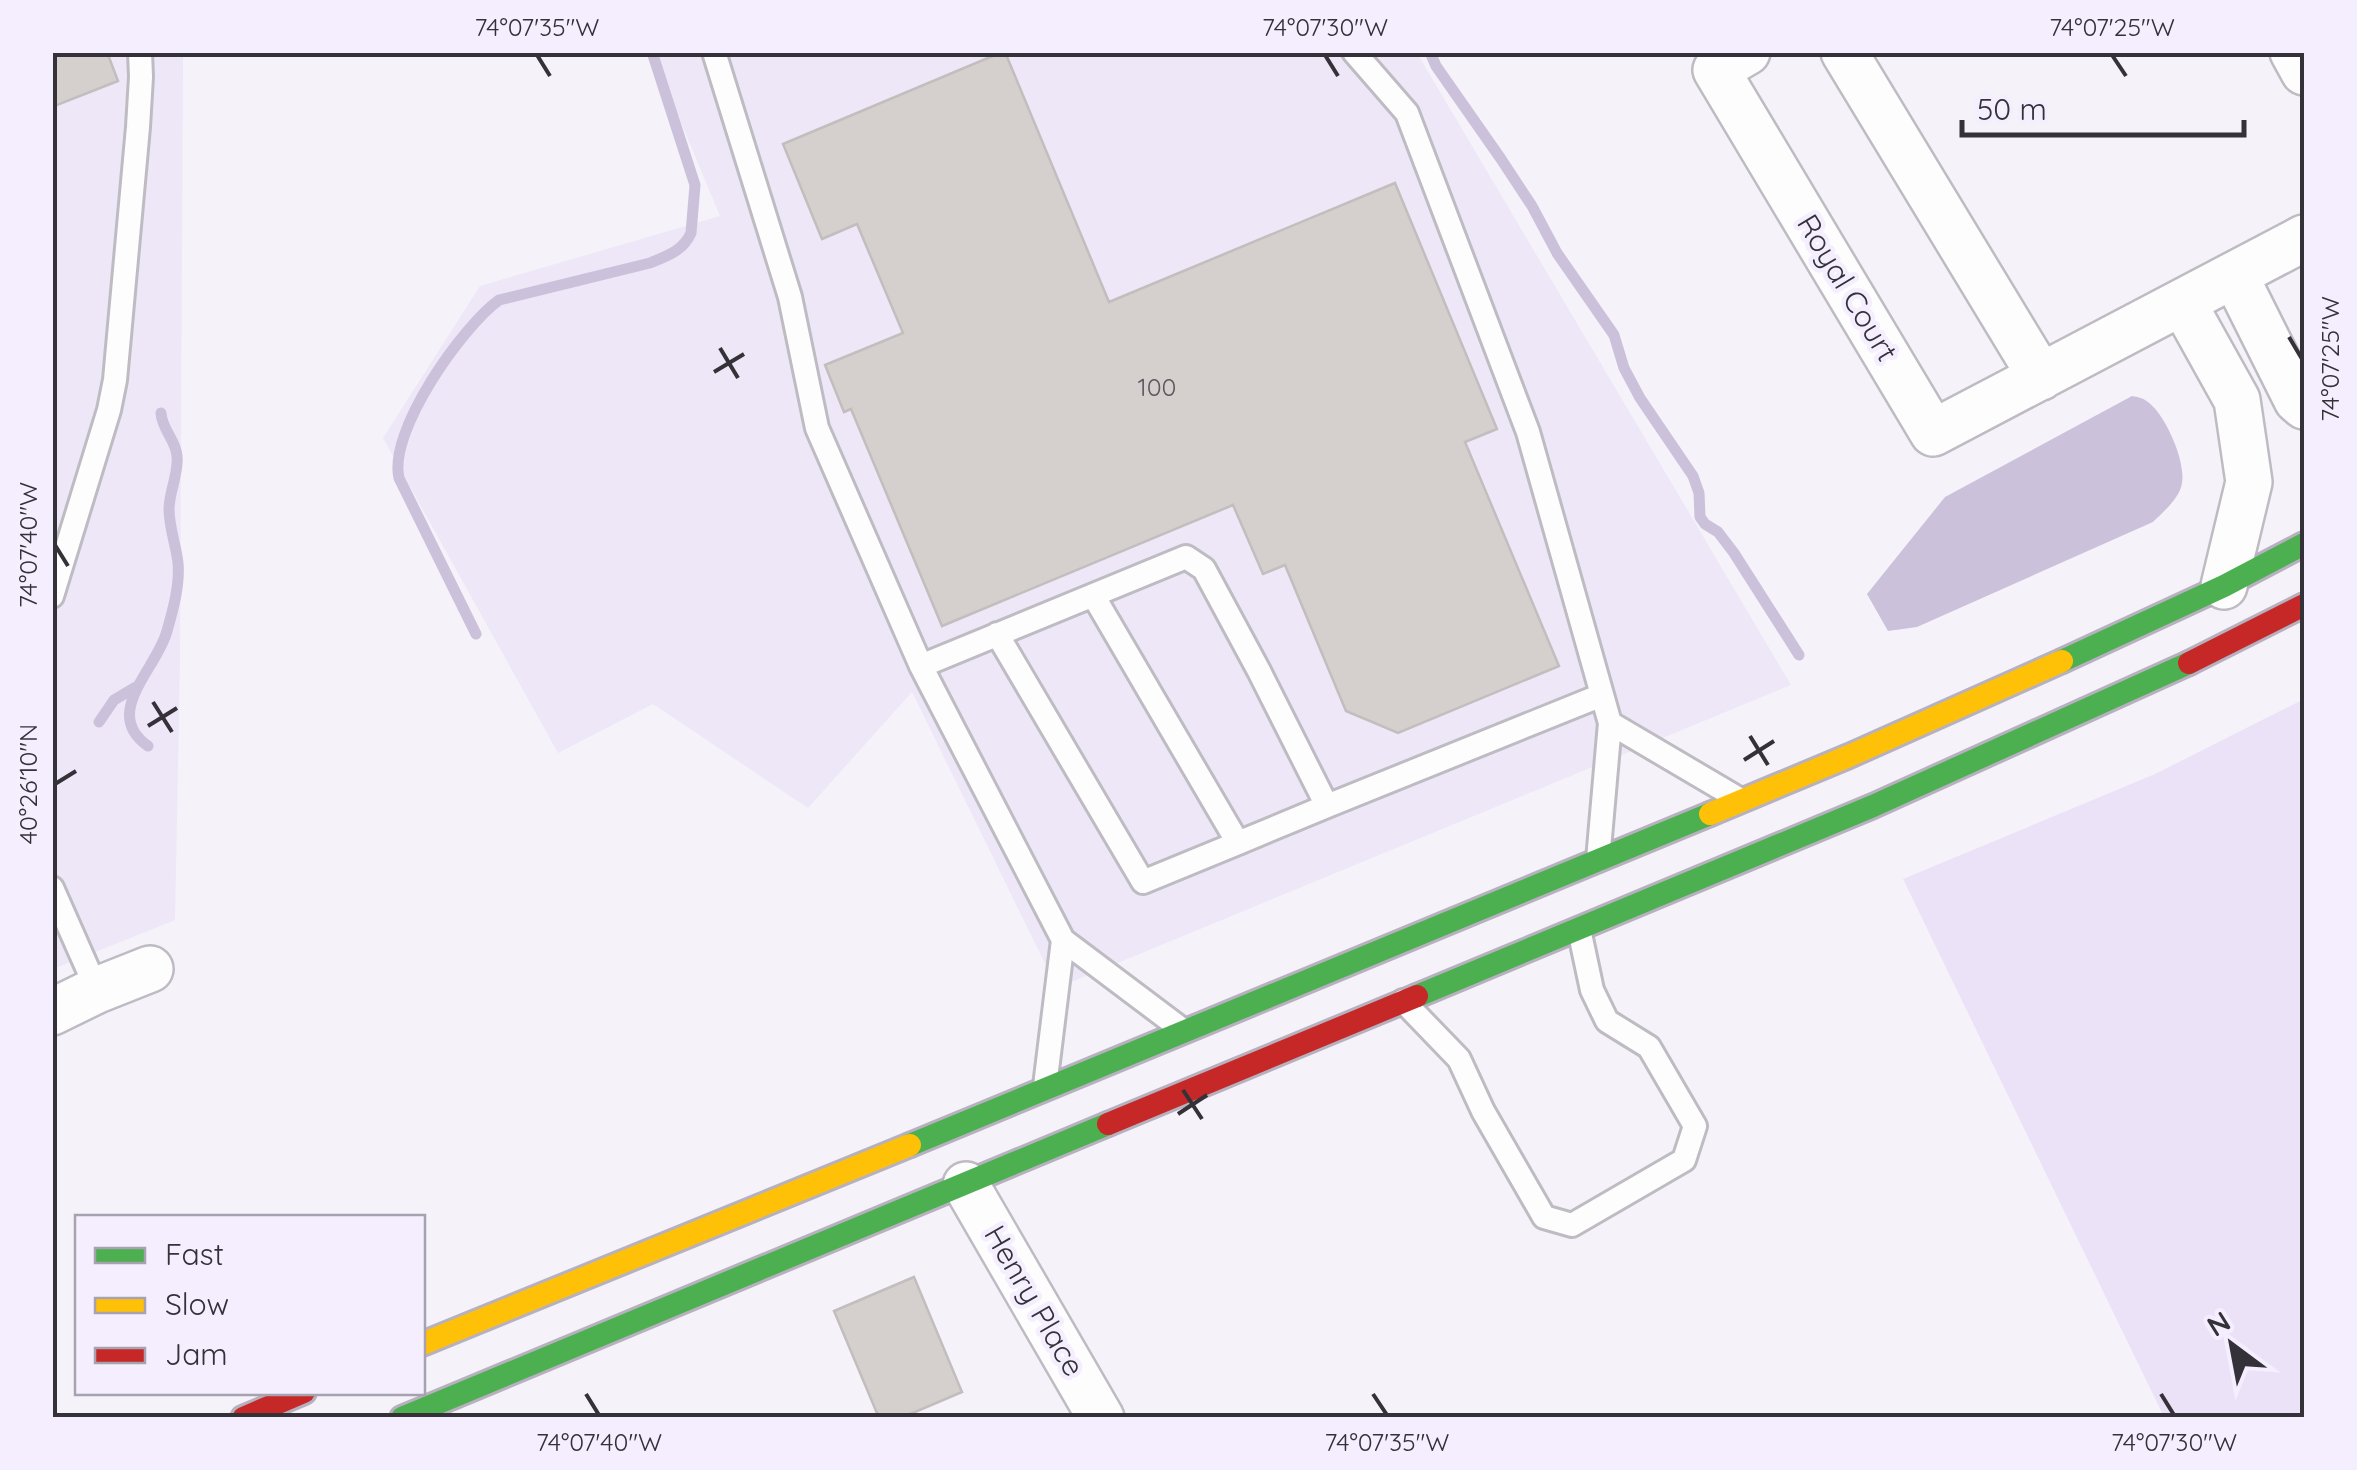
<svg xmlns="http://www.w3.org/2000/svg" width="2357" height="1470" font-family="Quicksand,sans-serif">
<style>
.built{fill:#ede7f7}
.green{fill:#ebe2f8}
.water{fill:#ccc1da}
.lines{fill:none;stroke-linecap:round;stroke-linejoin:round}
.stream{stroke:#ccc1da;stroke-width:11}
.building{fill:#d5cfcd;stroke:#c2bebe;stroke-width:2.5}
.lane-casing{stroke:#bebcc2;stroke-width:28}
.street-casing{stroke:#bebcc2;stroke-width:50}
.fast-casing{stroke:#b7b1bf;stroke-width:28}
.slow-casing{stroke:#b7b1bf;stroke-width:28}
.jam-casing{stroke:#b7b1bf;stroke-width:28}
.lane{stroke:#fefdfe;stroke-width:22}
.street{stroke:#fefdfe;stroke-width:45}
.fast{stroke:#4caf50;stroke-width:22}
.slow{stroke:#ffc107;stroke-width:22}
.jam{stroke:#c62828;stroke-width:22}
.ticks{fill:none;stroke:#343139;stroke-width:4}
.labels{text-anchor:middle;stroke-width:9;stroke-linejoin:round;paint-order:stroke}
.number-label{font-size:25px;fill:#5c585e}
.street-label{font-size:30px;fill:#343139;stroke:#f4eefe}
.neatline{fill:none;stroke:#343139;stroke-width:4}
.ticks-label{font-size:25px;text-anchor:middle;fill:#343139}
</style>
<rect width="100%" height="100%" fill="#f5f2fa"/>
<!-- built -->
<path class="built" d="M53,53H183L180,662L175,920L53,969Z
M652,53H1417L1791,685L1057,988L912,692L808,808L653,704L558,753L383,438L480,286L720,216Z"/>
<!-- green -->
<path class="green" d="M2304,699V1417H2164L1903,879L2155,774Z"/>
<!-- water -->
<path class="water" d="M2132,396C2138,397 2143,398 2148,402C2165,414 2186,461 2182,483C2180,498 2163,512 2153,522L1917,627L1888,631L1867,594L1945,497Z"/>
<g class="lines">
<!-- stream -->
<path class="stream" d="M1430,52L1436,66L1501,159L1532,206L1557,253L1614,335L1624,368L1640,398L1693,476L1699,493L1700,517L1705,524L1718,532L1734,553L1799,655
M476,634L399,478C388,431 462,327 499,300L650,263C667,256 683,251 691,233L695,185L652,52
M99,722L114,700L136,687
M148,746C101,713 157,669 167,631C173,610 180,585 178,563C176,545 169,527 169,509C169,492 179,473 177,456C176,440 162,430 161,413"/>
</g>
<!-- building -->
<path class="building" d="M52,52H107L118,81L52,107Z
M1002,52H1005L1109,302L1395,183L1497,429L1465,442L1559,666L1398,733L1346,711L1285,565L1263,574L1233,505L942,626L851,409L844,412L825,365L903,333L857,224L822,239L783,144Z
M914,1277L962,1392L901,1418H879L834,1311Z"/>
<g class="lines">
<!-- lane casing -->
<g class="lane-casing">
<path id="lane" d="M714,52L790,297L817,428L921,666
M1354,52L1407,113L1528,432L1610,723L1598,860
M1093,595L1238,843L1327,806
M52,596L109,410L115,380L138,127L141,77L140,52
M997,634L1143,882L1238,843
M1610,723L1739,799
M52,888L97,990
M1403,1001L1459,1059L1483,1111L1544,1217L1572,1225L1684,1160L1695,1126L1649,1047L1607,1021L1592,990L1579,929
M1184,1031L1063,940L921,666L1186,557L1204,569L1259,671L1327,806L1602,695
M1045,1086L1063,940"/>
</g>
<!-- street casing -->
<g class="street-casing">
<path id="street" d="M1747,52L1716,70L1933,433L2304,238
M1844,52L2041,377
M2293,52L2304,72
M2235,276L2297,400L2304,406
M2183,303L2237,400L2249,482L2224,586
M52,1012L97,990L150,969
M966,1185L1101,1418"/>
</g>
<!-- fast casing -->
<g class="fast-casing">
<path id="fast" d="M2062,661L2224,586L2304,544
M1417,996L1873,806L2189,663
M910,1145L1710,814
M402,1418L1108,1124"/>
</g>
<!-- slow casing -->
<g class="slow-casing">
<path id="slow" d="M1710,814L1849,756L2062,661
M422,1344L910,1145"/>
</g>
<!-- jam casing -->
<g class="jam-casing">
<path id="jam" d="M2189,663L2304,605
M1108,1124L1417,996
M243,1418L304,1392"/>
</g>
<!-- lane -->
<use href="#lane" class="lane"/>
<!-- street -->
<use href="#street" class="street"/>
<!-- fast -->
<use href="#fast" class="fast"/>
<!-- slow -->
<use href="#slow" class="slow"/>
<!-- jam -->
<use href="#jam" class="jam"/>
</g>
<!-- ticks -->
<path class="ticks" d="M537,55L550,76M1325,55L1338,76M2112,55L2126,76M2289,337L2302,359M720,348L738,378M714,372L744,354M55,545L68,566M153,702L172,732M148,726L177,708M1750,736L1768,765M1744,760L1774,741M55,784L76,771M1183,1090L1202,1119M1178,1114L1207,1095M586,1394L599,1415M1373,1394L1387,1415M2161,1394L2174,1415"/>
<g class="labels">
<!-- number labels -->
<g class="number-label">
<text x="1157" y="396">100</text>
</g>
<!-- street labels -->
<g class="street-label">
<text transform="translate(1847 288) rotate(59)" y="10">Royal Court</text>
<text transform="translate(1034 1301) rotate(60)" y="10">Henry Place</text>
</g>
</g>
<!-- border -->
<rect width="2357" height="1470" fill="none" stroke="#f4eefe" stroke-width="110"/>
<!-- legend -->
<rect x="75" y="1215" width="350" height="180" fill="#f4eefe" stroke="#a7a2af" stroke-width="2.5"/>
<rect x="95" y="1248" width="50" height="15" fill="#4caf50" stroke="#a7a2af" stroke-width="2.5"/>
<text x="165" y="1265" font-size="30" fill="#343139">Fast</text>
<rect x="95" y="1298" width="50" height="15" fill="#ffc107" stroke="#a7a2af" stroke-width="2.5"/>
<text x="165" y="1315" font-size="30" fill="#343139">Slow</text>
<rect x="95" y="1348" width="50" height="15" fill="#c62828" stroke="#a7a2af" stroke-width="2.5"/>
<text x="165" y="1365" font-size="30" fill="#343139">Jam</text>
<!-- north arrow -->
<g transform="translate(2232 1345) rotate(328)" stroke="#f4eefe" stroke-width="8" paint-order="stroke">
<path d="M0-8L18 38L0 25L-18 38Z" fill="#343139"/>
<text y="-15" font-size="28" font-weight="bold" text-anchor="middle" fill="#343139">N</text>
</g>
<!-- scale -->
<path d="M1962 120v15h282v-15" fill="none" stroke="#343139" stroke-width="5"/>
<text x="1977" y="120" font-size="30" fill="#343139" stroke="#f4eefe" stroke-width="8" paint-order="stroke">50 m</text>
<rect x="55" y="55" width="2247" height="1360" class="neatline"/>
<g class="ticks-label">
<text x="537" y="36">74°07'35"W</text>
<text x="1325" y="36">74°07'30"W</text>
<text x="2112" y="36">74°07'25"W</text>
<text transform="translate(2330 359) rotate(-90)" y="9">74°07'25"W</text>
<text transform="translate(28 545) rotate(-90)" y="9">74°07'40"W</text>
<text transform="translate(28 784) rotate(-90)" y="9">40°26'10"N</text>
<text x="599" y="1451">74°07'40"W</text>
<text x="1387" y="1451">74°07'35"W</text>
<text x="2174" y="1451">74°07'30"W</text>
</g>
</svg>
